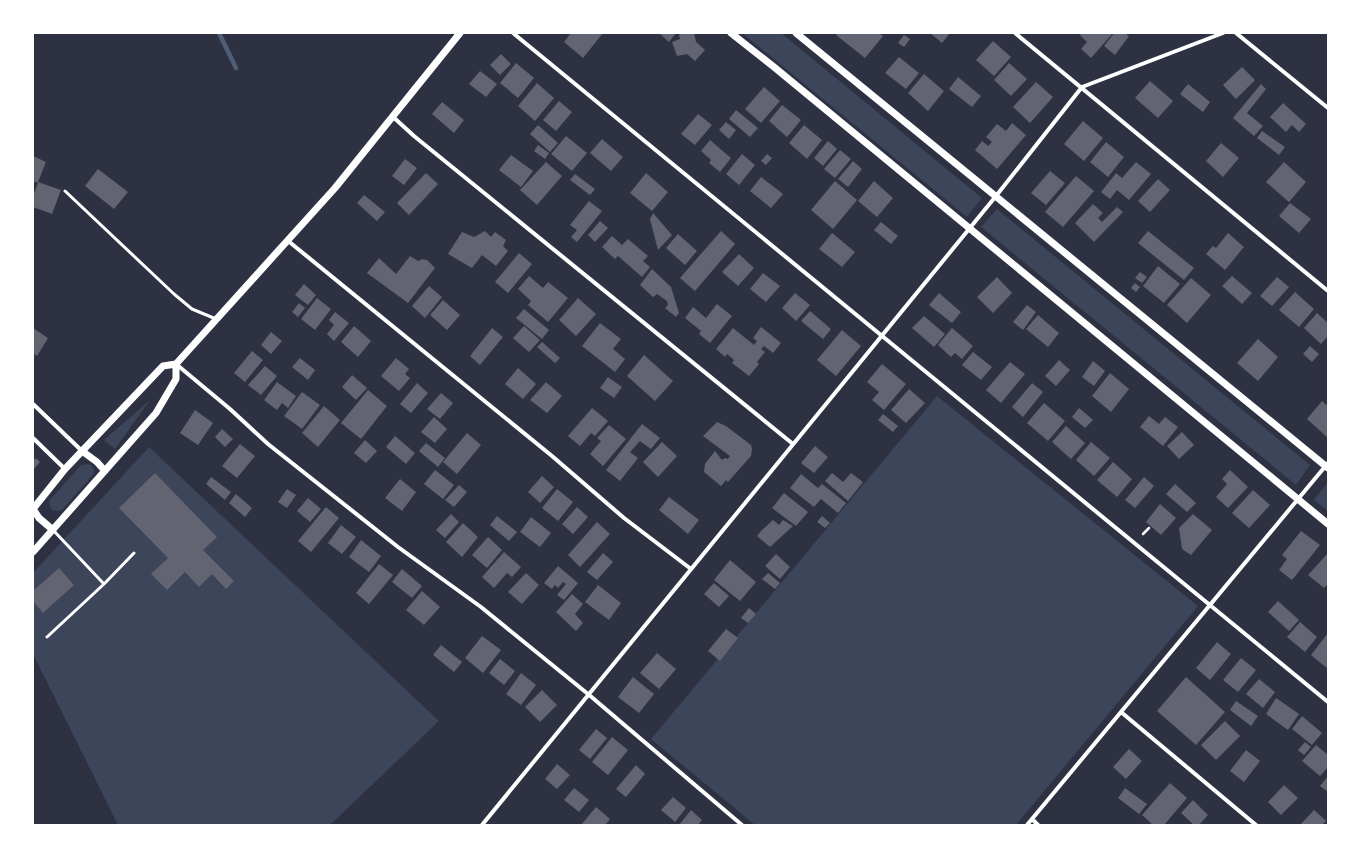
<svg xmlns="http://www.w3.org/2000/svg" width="1361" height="858" font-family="Karla,sans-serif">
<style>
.green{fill:#3c4559}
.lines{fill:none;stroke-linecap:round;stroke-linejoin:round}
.stream{stroke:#4f5d75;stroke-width:4.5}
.building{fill:#626471}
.path{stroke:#fff;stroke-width:2.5}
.service{stroke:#fff;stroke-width:3}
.minor{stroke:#fff;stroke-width:4}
.tertiary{stroke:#fff;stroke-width:7}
</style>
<rect width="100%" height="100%" fill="#2d3142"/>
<!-- green -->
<path class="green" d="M742,33H781L982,198L967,217Z
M997,209L1310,465L1296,485L981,227Z
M937,396L1198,606L1016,825H755L651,739Z
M150,400L115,449L104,440Z
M149,447L439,721L330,825H118L33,654V573Z
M86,464L91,465L94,470L93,475L62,510L57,511L52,510L50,506L49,501L81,465Z
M1328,482V511L1314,500Z"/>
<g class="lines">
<!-- stream -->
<path class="stream" d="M219,33L236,68"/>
</g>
<!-- building -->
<path class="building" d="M571,33H603L583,58L564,42Z
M659,33H676L669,42Z
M681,33H694L696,42L705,50L695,61L687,54L677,56L672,42L680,39L679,35Z
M838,33H879L883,36L865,58L836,35Z
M930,33H950L942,43Z
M1082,33H1113L1091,58L1081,49L1087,42L1080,35Z
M1114,33H1125L1129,36L1115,55L1104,46Z
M904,35L910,39L904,47L898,43Z
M993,41L1011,57L994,76L976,60Z
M501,54L511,64L500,75L490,65Z
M899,57L919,73L906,89L885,73Z
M516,63L534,78L518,98L500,83Z
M1009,63L1027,79L1011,96L994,80Z
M1242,67L1255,80L1236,99L1223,85Z
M480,71L497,84L486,97L469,84Z
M924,74L944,91L928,111L908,93Z
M958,77L981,96L972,107L949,89Z
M1150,81L1173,101L1158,118L1135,98Z
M1036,82L1053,97L1030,123L1013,107Z
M537,83L554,98L535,121L518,106Z
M1188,84L1210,102L1203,112L1180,94Z
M1261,84L1266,89L1247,113L1263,126L1254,136L1233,118Z
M764,87L780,101L761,123L745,109Z
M559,101L572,112L556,131L543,120Z
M442,102L464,120L454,133L432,114Z
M1283,103L1306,124L1299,132L1292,125L1286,132L1270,117Z
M782,105L801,120L787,137L769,121Z
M736,110L758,128L750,137L729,119Z
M698,114L712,125L695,145L681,134Z
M1083,121L1103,138L1084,161L1064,144Z
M726,122L736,130L729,139L719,130Z
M1012,123L1026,135L997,169L975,150L982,141L988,146L992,142L986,137L997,124L1006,131Z
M538,125L558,143L550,152L530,134Z
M804,125L822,140L807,159L789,143Z
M1262,131L1285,147L1279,155L1257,138Z
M566,136L587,153L572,171L551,154Z
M602,139L623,157L611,171L590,153Z
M710,140L731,158L720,172L709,163L711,160L701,151Z
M828,141L837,149L823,166L814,158Z
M1106,142L1124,157L1108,177L1090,162Z
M1221,143L1239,158L1223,177L1206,161Z
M538,145L549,153L545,159L534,151Z
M840,150L851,159L835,178L824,169Z
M742,154L755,165L739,185L726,174Z
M767,154L772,158L766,165L761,161Z
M511,155L533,171L521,187L499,170Z
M33,156L46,162L38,182L61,190L52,214L33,207V196L38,183L33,181Z
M405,159L417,168L404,185L392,176Z
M853,161L862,169L848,187L838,179Z
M546,162L562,176L537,205L520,190Z
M1136,162L1151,174L1129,200L1117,190L1110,199L1101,192L1116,173L1122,178Z
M1284,162L1306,182L1289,202L1266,182Z
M98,169L128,192L114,209L85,186Z
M1050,171L1065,183L1046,205L1031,193Z
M426,173L438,184L409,215L397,203Z
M646,173L668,192L652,211L630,193Z
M575,174L595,189L590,195L570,180Z
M1076,176L1094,191L1063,227L1045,212Z
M761,177L783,194L771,208L750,191Z
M1158,179L1170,190L1150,212L1138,201Z
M835,181L857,200L833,229L811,210Z
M874,181L893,198L877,217L858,201Z
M364,195L385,212L377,221L357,203Z
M589,201L602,211L577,242L571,237L577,230L570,225Z
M1290,203L1311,219L1299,233L1279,216Z
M1093,204L1103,213L1098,218L1102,222L1117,207L1123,212L1094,242L1075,223Z
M653,213L672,235L658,250L650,219Z
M600,221L608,228L595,242L588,235Z
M881,222L898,236L891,244L874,230Z
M485,231L491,237L495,232L506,240L503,246L508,251L496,266L482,255L472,268L448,254L462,232L474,237Z
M721,231L735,244L695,291L680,278Z
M1148,231L1194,268L1184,280L1138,243Z
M832,233L855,252L842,267L819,249Z
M1228,233L1244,247L1225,270L1206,254L1213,246L1216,248Z
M678,234L697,251L685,265L666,248Z
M612,236L622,245L628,239L648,256L643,261L650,267L642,277L618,256L615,259L602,247Z
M519,253L532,264L508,293L495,282Z
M739,254L754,268L738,286L722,272Z
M410,256L418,261L422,259L427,260L435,268L408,303L367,273L379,258L396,274Z
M1158,266L1180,284L1164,303L1143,286Z
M652,269L671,287L679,313L676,317L665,308L668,305L667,301L657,294L653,297L640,285Z
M1140,272L1147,277L1142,283L1135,278Z
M763,273L780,286L766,302L750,289Z
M529,276L543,288L548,282L568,298L548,322L528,305L531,301L518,289Z
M1232,276L1252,293L1242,304L1222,286Z
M997,277L1012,293L993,313L977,297Z
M1277,277L1289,287L1272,306L1260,296Z
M1191,278L1211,295L1187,323L1167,305Z
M1135,283L1140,287L1136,292L1131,288Z
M304,284L316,295L308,305L295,295Z
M429,286L442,297L425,318L412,306Z
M1295,292L1314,309L1299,327L1279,310Z
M795,293L810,305L796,321L782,308Z
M939,293L961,312L952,323L929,305Z
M317,298L331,309L315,330L301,319Z
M578,298L596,314L576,336L559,320Z
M443,300L460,315L447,330L430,315Z
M299,303L305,308L298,317L292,312Z
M717,304L732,316L710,343L699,334L701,331L685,318L693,307L706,318Z
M1027,305L1036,312L1023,330L1013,322Z
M524,309L549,330L542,339L516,318Z
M810,311L831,329L823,339L801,321Z
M335,312L349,323L334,341L327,334L334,325L329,320Z
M1317,313L1328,323V336L1321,344L1304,328Z
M1038,315L1059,333L1048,347L1026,329Z
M924,316L945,334L934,347L912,328Z
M600,323L621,339L613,349L625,359L615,372L582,346Z
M354,326L371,341L358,357L341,342Z
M524,326L540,340L529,352L513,338Z
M761,327L781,343L773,353L764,346L761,349L765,352L757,362L759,364L749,376L732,363L734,360L727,354L725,357L716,349L733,328L754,345L757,341L753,338Z
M33,328L48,338L37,356L33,353Z
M492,328L503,337L480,365L470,356Z
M952,328L973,346L962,359L955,353L951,357L938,345Z
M842,330L861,346L836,376L817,360Z
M271,332L282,341L271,354L261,345Z
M1258,339L1278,357L1258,381L1237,363Z
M542,342L560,358L555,363L537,347Z
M1310,346L1319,354L1312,362L1303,354Z
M252,351L263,360L245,382L234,373Z
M973,352L992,367L981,380L962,365Z
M644,355L673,381L655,401L627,376Z
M300,358L315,370L308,380L292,367Z
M396,358L409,369L405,374L410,378L399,391L381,376Z
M1059,360L1070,370L1056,386L1045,376Z
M1093,361L1105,371L1094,386L1082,377Z
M1010,362L1025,374L1001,403L986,390Z
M882,364L906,384L884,410L872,400L879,392L867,382Z
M265,366L277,376L261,395L248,385Z
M518,368L536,384L523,399L505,384Z
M1110,373L1129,389L1111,412L1092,396Z
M352,375L367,388L356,400L342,387Z
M608,377L622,387L614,398L600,388Z
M277,382L296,396L288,408L282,403L277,410L264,400Z
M546,382L562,396L547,413L530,400Z
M417,383L428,393L411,413L400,404Z
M1032,383L1043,392L1023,417L1012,407Z
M909,389L925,403L906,423L891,410Z
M368,390L387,406L361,439L341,423Z
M302,392L320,405L302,429L284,416Z
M441,393L453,403L440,419L427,409Z
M1322,401L1328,406V438L1307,419Z
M1044,403L1065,421L1048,441L1027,423Z
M324,406L340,420L318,447L302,433Z
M592,408L608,421L595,436L591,433L580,446L568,436Z
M1079,408L1093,420L1085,428L1072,417Z
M195,410L213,423L198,445L180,433Z
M883,414L898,426L893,432L878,420Z
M1149,416L1159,424L1165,417L1178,427L1163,446L1140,427Z
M434,417L447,429L435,443L421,432Z
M717,422L726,426L751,445L752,449L751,456L728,482L726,480L721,486L704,472L705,464L715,451L722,460L725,458L728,459L730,456L703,436Z
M642,424L660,438L651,449L640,441L630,452L638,458L620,481L606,470Z
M609,425L626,439L603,466L590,454L601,441L597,438Z
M1066,426L1085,443L1071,459L1052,442Z
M222,429L233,439L225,447L215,437Z
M1182,432L1194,445L1179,459L1167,446Z
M467,433L481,445L457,474L443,462Z
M395,436L415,453L406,464L386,447Z
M365,440L377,451L366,463L354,453Z
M662,442L677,456L658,477L643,462Z
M1091,442L1110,458L1094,476L1076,460Z
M426,443L445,458L438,467L419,451Z
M240,444L255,456L237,478L222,466Z
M815,446L828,457L814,473L801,463Z
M36,458L40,462L33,470V461Z
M1113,462L1132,479L1117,497L1097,480Z
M435,470L454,485L443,499L424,484Z
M1230,470L1248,487L1228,508L1216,497L1227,484L1222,479Z
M155,473L217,537L203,550L234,581L226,589L212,574L199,587L185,572L167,590L151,574L168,558L119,508Z
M832,473L843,482L851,473L863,482L848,501L825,481Z
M801,474L818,488L822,484L846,503L838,513L821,499L814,507L790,488Z
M542,476L554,487L540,503L528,492Z
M211,477L231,492L225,500L206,484Z
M1144,477L1154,486L1135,508L1125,500Z
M400,479L416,492L402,511L385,498Z
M1175,484L1196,503L1187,512L1166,494Z
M459,485L467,492L454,507L445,500Z
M287,489L296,495L287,508L278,502Z
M557,489L573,502L558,521L542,508Z
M1253,490L1270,505L1249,528L1232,513Z
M784,493L808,512L796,526L772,508Z
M236,494L252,508L245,517L229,503Z
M669,497L699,520L688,534L659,510Z
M308,498L321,509L310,522L297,511Z
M1160,504L1176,518L1161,535L1146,522Z
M326,507L339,518L311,552L298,541Z
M577,507L588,517L573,534L562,524Z
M451,514L459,522L445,538L436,530Z
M1193,514L1212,530L1191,555L1182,549L1179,528Z
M497,516L517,532L509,541L490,525Z
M822,516L830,523L825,528L817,522Z
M531,517L551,533L540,547L520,532Z
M773,520L779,525L783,520L793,526L770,547L757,536L761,531Z
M597,522L610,534L580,567L568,555Z
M463,523L478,537L462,557L446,542Z
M341,525L356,537L342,554L328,543Z
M1301,531L1320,545L1292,580L1279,570L1287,559L1282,555Z
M488,537L502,550L487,568L472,555Z
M361,540L381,556L369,572L349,557Z
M504,552L521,567L512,577L507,573L494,588L482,577Z
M603,553L613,562L597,580L587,572Z
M1328,553V584L1324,588L1308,575Z
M776,554L790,567L780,579L765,566Z
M730,560L756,582L740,601L714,580Z
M379,564L393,575L369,604L356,593Z
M558,566L578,583L564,600L557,595L566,584L563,582L558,588L555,585L552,589L544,583Z
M59,568L74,585L43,613L33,601V591Z
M402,569L422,586L412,598L392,582Z
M526,573L539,585L522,604L508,592Z
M768,573L780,583L775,589L762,579Z
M714,583L729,596L719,607L704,594Z
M598,585L621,603L609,620L585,602Z
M422,591L440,607L424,625L406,610Z
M572,594L583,604L575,614L583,623L576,631L556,612Z
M1278,601L1299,620L1289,631L1268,612Z
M749,608L756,614L748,623L741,618Z
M1300,622L1317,637L1305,652L1287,637Z
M726,629L738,638L720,661L708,651Z
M1328,633V669L1311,655Z
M482,636L501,650L483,673L465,658Z
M1217,642L1231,654L1210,680L1196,668Z
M441,645L462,662L454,672L433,655Z
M657,653L676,669L659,689L640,673Z
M1241,658L1256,670L1238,692L1223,680Z
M500,659L515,671L504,685L489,673Z
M521,673L536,685L521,705L506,694Z
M633,677L654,694L639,713L618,697Z
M1186,677L1225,712L1196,745L1157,711Z
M1259,679L1275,692L1263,708L1246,694Z
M542,690L557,705L540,722L525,707Z
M1276,698L1299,714L1288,730L1266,714Z
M1236,701L1258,716L1251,726L1230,710Z
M1302,716L1322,733L1312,745L1292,729Z
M1225,721L1240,736L1216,760L1201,745Z
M596,729L607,738L590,759L579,750Z
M612,737L628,750L608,775L592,762Z
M1305,742L1311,747L1304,755L1298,750Z
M1316,745L1328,755V767L1320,776L1302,761Z
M1129,749L1142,761L1126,779L1113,767Z
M1246,750L1260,761L1244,782L1230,771Z
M557,764L570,775L557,789L545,779Z
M636,765L645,774L626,797L616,789Z
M1328,776V792L1320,786Z
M1170,783L1187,798L1164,825H1153L1142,815Z
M1284,785L1298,798L1281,815L1268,802Z
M574,788L589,800L579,812L564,800Z
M1125,788L1147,804L1139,814L1118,798Z
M673,797L686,808L675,822L661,810Z
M1193,800L1208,815L1199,825H1194L1181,813Z
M596,807L610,819L605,825H581Z
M691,810L702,820L698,825H679Z
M1314,810L1326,821L1322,825H1300Z"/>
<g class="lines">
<!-- path -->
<path class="path" d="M1143,534L1149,528"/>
<!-- service -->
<path class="service" d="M65,191L174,294L192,309L216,319
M53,530L104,584
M47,637L104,584L134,553"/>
<!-- minor -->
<path class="minor" d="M513,33L1328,702
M1015,33L1328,291
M1236,33L1328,108
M392,116L414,136L793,444
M287,240L552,456L624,518L691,569
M176,364L230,409L268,444L398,547L481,607L588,694L742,825
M33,404L82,451
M33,438L65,469
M1121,712L1256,825
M1032,819L1038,825
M482,825L996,196L1082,87L1223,33
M1027,825L1328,463"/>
<!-- tertiary -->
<path class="tertiary" d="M731,33L774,67L1328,524
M796,33L1328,468
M82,451L97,462L105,471
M33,509L65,469L163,366L176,364L335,188L460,33
M33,509L39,518L53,530
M33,552L156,413L176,379V364"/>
</g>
<!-- border -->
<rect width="1361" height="858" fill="none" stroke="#ffffff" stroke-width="68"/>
</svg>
